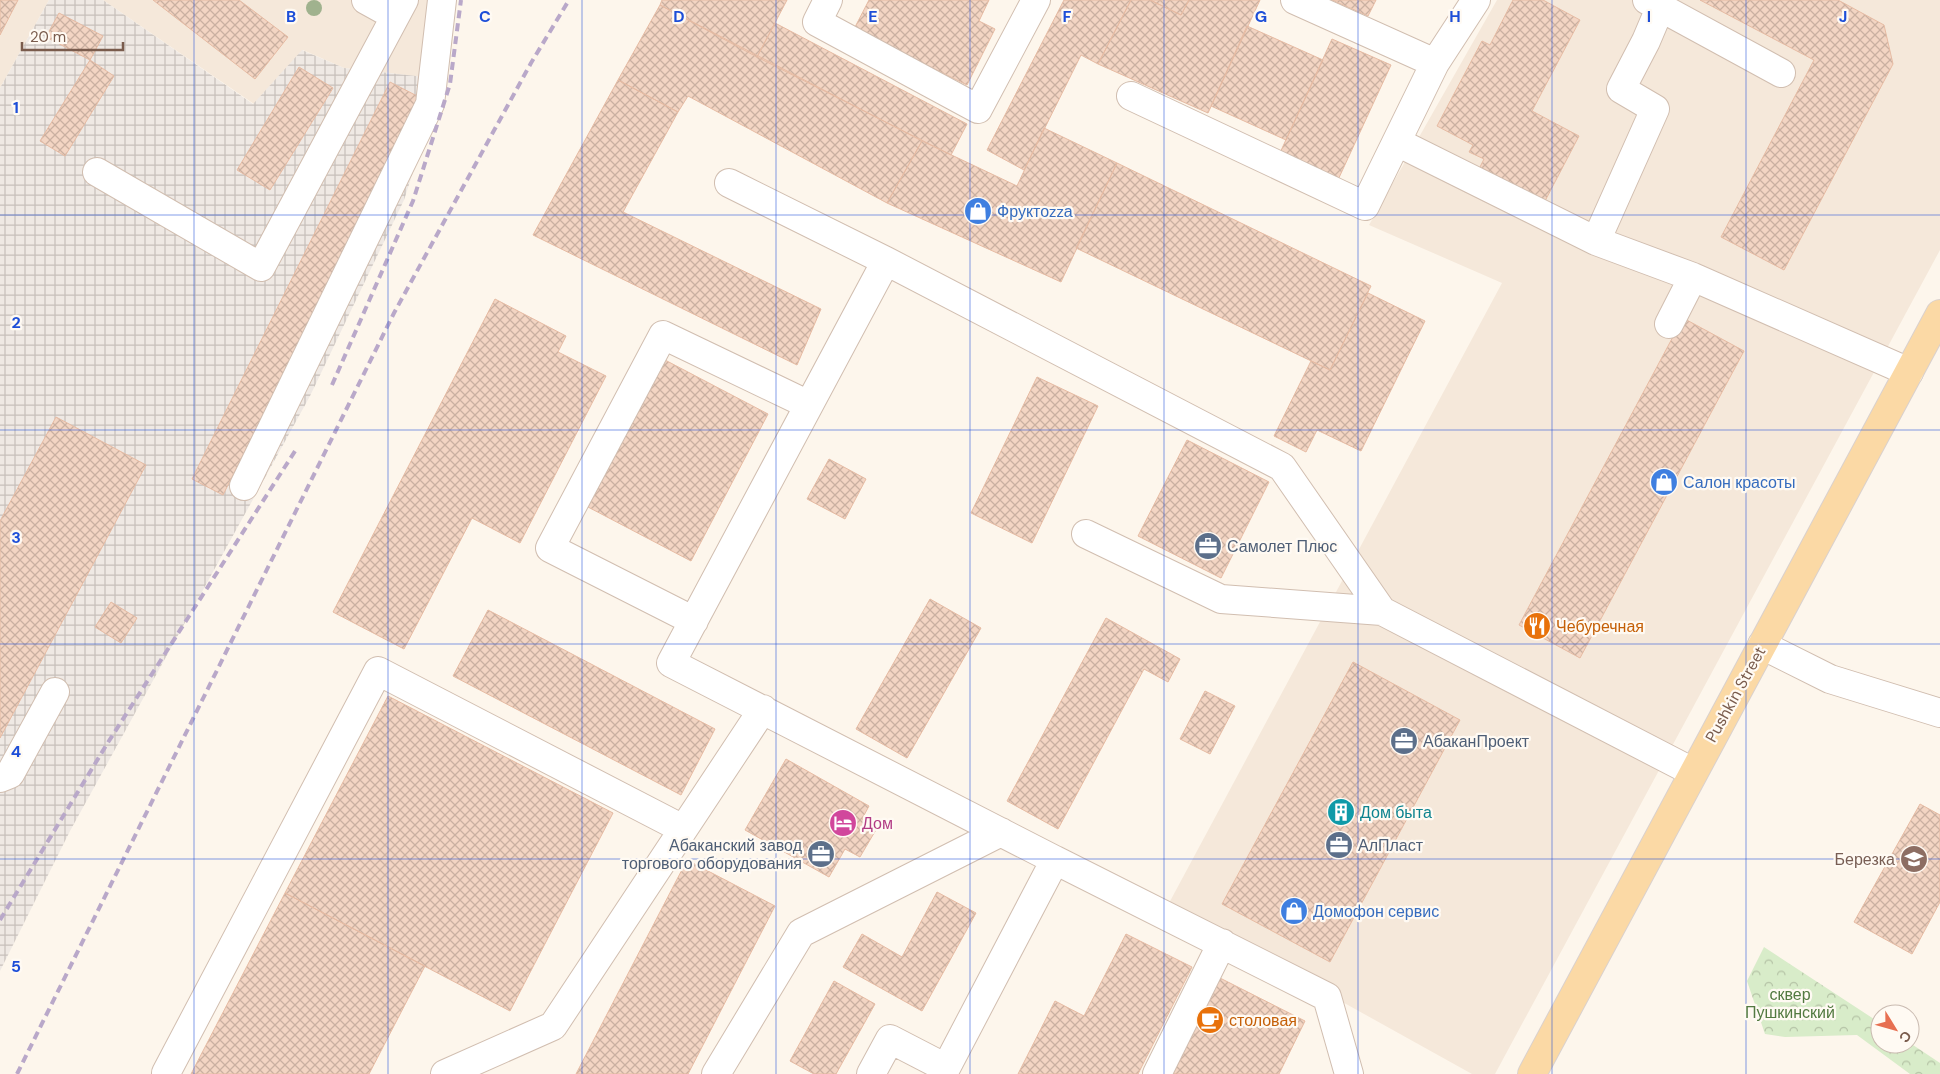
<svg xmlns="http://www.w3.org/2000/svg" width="1940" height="1074" font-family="'DM Sans',sans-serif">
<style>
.residential{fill:#f5e8da}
.industrial{fill:url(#industrial-grid)}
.park{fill:url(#park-crowns)}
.building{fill:url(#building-cross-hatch);stroke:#e6bba3}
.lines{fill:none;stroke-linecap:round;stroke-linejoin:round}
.minor-casing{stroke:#d1beb0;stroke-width:30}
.major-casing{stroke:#dad1cd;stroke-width:30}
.minor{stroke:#fff;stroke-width:28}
.major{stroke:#fbd9a5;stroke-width:28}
.rail{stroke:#b9a8c9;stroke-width:4;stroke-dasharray:8 5;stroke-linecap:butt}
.tree{fill:#a0b28e}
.grid{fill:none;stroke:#1d4ed8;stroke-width:1;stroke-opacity:0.55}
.labels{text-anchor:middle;stroke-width:4.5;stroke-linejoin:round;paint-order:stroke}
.shop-label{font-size:16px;fill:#366cbe;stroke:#fffaf3;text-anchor:start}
.service-label{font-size:16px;fill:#4e5e75;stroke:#fffaf3;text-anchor:start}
.food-label{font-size:16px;fill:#c56008;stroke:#fffaf3;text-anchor:start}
.street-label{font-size:16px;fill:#7a5c4d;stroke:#fffaf3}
.culture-label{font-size:16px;fill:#0d838f;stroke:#fffaf3;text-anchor:start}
.hotel-label{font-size:16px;fill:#b23c85;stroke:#fffaf3;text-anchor:start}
.education-label{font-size:16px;fill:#785e54;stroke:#fffaf3;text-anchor:end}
.park-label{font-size:16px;fill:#537a41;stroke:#fffaf3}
.grid-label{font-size:16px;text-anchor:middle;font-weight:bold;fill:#1d4ed8;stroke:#fffaf3;stroke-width:4.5;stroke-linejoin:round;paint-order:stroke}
</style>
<defs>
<pattern id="industrial-grid" width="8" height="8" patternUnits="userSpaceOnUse" patternTransform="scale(1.25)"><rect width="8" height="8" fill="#efe9e4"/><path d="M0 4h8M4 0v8" fill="none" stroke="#c7c0bb"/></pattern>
<pattern id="park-crowns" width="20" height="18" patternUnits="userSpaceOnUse" patternTransform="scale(1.25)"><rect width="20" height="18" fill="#d8ecc9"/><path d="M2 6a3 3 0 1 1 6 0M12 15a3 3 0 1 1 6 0" fill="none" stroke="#b4c2a5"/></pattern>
<pattern id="building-cross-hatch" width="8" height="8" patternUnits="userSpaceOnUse" patternTransform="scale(1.25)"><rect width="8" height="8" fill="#f3d5c3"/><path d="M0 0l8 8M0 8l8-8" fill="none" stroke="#cab0a1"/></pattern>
</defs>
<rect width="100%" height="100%" fill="#fdf6ec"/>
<!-- residential -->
<path class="residential" d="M0,0H49L0,88Z
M103,0H453L443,79L344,68L303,50L254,104Z
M1497,0H1940V250L1495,1074H1472L1168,905L1502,283L1369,225Z"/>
<!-- industrial -->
<path class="industrial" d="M49,0H103L253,104L302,50L344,68L443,79L404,200L310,396L70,831L0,971V88Z"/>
<!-- park -->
<path class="park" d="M1764,947L1880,1023V1044L1910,1043L1940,1063V1074H1910L1857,1035L1785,1037L1765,1034L1747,981Z"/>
<!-- building -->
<path class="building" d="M0,0H18L0,35Z
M153,0H239L288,37L255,79Z
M662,0H787L757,57L660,5Z
M869,0H989L979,21L995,29L967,85L854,29Z
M1064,0H1131L1098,64L1081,55L1024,170L987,150Z
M1131,0H1150L1181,15L1189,0H1260L1208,113L1098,64Z
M1150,0H1189L1181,15Z
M1332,0H1376L1368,16Z
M1513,0H1543L1580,20L1532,111L1579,136L1545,201L1480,167L1484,159L1469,152L1473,145L1437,126L1482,41L1490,45Z
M1700,0H1838L1884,25L1893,64L1784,270L1721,237L1814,60Z
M660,5L922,141L887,203L688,96L678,112L618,80Z
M59,13L103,36L90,60L46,37Z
M775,23L967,124L951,155L757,57Z
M1247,26L1323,60L1286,140L1211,106Z
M1332,39L1391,65L1337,182L1279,155Z
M90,60L114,76L65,156L40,141Z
M299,67L333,88L270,190L237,170Z
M618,80L678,112L623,212L821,309L797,365L533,235Z
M390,82L421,98L223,495L192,479Z
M1044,128L1117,163L1061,282L887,203L922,141L1017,186Z
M1117,163L1371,286L1330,370L1076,248Z
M1368,293L1425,321L1361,451L1317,430L1306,452L1274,436L1311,361L1330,370Z
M495,299L566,336L558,352L606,376L520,543L472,518L404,649L333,612Z
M1683,318L1744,351L1580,658L1519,625Z
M665,360L768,414L691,561L588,507Z
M1037,377L1098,406L1032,543L971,513Z
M56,417L146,465L0,738V521Z
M1187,440L1269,482L1221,578L1138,536Z
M829,459L866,479L845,519L807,499Z
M930,599L981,628L907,758L856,729Z
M111,602L137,618L121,643L95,627Z
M488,610L715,729L681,795L453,676Z
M1106,618L1180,659L1168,682L1144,669L1058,829L1007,801Z
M1353,662L1460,720L1330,962L1222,904Z
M1205,691L1235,706L1210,754L1180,739Z
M388,696L613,813L510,1011L285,893Z
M786,759L869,806L862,819L877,828L860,857L845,849L829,877L745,830Z
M1920,804L1940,815V902L1912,954L1854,922Z
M687,860L775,906L688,1074H576Z
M937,892L976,913L922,1011L843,967L862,934L902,957Z
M285,893L425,966L369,1074H191Z
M1126,934L1192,967L1138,1074H1018L1055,1001L1084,1016Z
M1220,978L1305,1021L1279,1074H1173Z
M834,981L875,1004L836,1074H814L790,1061Z"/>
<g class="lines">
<!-- minor casing -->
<g class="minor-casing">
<path id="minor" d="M366,0L395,16
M828,0L817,22L978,109L1036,0
M1295,0L1435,63
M1647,0L1781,73
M1131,96L1365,206L1435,63L1476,0
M1397,142L1596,241L1693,277L1909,372
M97,172L261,267L404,0
M729,183L886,261L1282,467L1382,611L1693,772
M1596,241L1655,109L1621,89L1646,41L1660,8
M886,261L671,663L1055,860
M1669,324L1693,277
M244,486L430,104L442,0
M1086,534L1221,599L1382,611
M694,621L550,548L663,335L809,405
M1762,645L1830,679L1940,713
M0,778L10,774L55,692
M166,1073L378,671L683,829
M445,1074L553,1026L763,709
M716,1074L801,933L1001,832
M871,1074L890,1039L946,1068L1055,860L1327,997L1349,1074
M1157,1074L1222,943"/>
</g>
<!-- major casing -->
<g class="major-casing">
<path id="major" d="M1532,1074L1940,314"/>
</g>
<!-- minor -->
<use href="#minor" class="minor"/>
<!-- major -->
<use href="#major" class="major"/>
<!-- rail -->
<path class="rail" d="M332,385L413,201L450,84L461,0
M0,920L107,744L297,448
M17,1074L394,313L531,63L569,0"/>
</g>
<!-- trees -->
<circle class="tree" cx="314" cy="8" r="8"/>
<!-- grid -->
<path class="grid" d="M194,0V1074M388,0V1074M582,0V1074M776,0V1074M970,0V1074M1164,0V1074M1358,0V1074M1552,0V1074M1746,0V1074M0,215H1940M0,430H1940M0,644H1940M0,859H1940"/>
<!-- icons -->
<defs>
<g id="shop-disc" transform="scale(1.4375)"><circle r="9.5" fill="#3f7fe0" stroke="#fffaf3"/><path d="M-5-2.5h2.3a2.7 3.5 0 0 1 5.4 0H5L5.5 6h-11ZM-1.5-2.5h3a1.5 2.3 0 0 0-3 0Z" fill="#fff"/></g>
<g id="office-disc" transform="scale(1.4375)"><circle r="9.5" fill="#5c6f8a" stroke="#fffaf3"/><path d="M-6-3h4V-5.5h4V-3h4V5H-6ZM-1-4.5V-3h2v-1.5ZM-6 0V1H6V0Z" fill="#fff"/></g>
<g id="restaurant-disc" transform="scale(1.4375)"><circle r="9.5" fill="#e8710a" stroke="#fffaf3"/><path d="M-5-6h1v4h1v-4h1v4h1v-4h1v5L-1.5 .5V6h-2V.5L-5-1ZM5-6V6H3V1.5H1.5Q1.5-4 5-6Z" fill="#fff"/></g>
<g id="building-disc" transform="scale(1.4375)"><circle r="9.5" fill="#0f9aa8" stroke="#fffaf3"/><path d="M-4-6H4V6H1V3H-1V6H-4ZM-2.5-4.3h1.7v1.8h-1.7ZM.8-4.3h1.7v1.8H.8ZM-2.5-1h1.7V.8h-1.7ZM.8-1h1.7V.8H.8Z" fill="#fff"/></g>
<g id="hotel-disc" transform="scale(1.4375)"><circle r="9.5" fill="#d1479c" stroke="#fffaf3"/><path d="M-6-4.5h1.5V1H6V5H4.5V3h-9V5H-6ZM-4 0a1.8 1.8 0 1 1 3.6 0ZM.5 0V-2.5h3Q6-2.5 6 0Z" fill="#fff"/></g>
<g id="school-disc" transform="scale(1.4375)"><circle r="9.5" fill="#8d6e63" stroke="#fffaf3"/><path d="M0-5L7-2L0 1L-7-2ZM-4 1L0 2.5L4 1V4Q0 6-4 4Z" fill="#fff"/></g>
<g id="cafe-disc" transform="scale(1.4375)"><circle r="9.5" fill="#e8710a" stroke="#fffaf3"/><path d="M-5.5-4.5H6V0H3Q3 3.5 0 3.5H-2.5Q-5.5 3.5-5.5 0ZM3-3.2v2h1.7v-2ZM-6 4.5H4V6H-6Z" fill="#fff"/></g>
</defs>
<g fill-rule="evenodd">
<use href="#shop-disc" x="978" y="211"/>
<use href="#shop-disc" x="1664" y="482"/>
<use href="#office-disc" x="1208" y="546"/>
<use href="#restaurant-disc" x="1537" y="626"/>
<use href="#office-disc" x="1404" y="741"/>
<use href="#building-disc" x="1341" y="812"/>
<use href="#hotel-disc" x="843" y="823"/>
<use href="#office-disc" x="1339" y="845"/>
<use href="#office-disc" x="821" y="854"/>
<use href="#school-disc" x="1914" y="859"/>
<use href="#shop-disc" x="1294" y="911"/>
<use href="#cafe-disc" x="1210" y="1020"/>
</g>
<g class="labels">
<!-- shop labels -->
<g class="shop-label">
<text x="997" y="217">Фруктоzzа</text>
<text x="1683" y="488">Салон красоты</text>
<text x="1313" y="917">Домофон сервис</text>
</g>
<!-- service labels -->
<g class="service-label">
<text x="1227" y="552">Самолет Плюс</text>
<text x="1423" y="747">АбаканПроект</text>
<text x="802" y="851" text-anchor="end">Абаканский завод<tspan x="802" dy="18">торгового оборудования</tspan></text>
<text x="1358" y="851">АлПласт</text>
</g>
<!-- food labels -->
<g class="food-label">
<text x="1556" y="632">Чебуречная</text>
<text x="1229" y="1026">столовая</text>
</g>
<!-- street labels -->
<g class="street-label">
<text transform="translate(1735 694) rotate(-61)" y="6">Pushkin Street</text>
</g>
<!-- culture labels -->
<g class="culture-label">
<text x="1360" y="818">Дом быта</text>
</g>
<!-- hotel labels -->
<g class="hotel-label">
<text x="862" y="829">Дом</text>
</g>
<!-- education labels -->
<g class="education-label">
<text x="1895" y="865">Березка</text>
</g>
<!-- park labels -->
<g class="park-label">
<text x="1790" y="1000">сквер<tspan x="1790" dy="18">Пушкинский</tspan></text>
</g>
</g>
<g class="grid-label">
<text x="291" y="22">B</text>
<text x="485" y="22">C</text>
<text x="679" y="22">D</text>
<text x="873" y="22">E</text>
<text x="1067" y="22">F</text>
<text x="1261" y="22">G</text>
<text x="1455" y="22">H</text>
<text x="1649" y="22">I</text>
<text x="1843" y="22">J</text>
<text x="16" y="113">1</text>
<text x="16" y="328">2</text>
<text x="16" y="543">3</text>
<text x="16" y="757">4</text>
<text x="16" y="972">5</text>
</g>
<!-- north arrow -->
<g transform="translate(1895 1029) rotate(127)"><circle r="24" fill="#fffaf3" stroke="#cabbb1"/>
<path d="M0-4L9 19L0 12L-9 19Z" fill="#e76f51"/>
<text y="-8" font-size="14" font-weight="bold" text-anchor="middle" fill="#7a5c4d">С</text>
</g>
<!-- scale -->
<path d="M22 42v8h101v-8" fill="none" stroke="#7a5c4d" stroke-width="2.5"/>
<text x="30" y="42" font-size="15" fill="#7a5c4d" stroke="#fffaf3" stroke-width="4" paint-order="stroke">20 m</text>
</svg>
